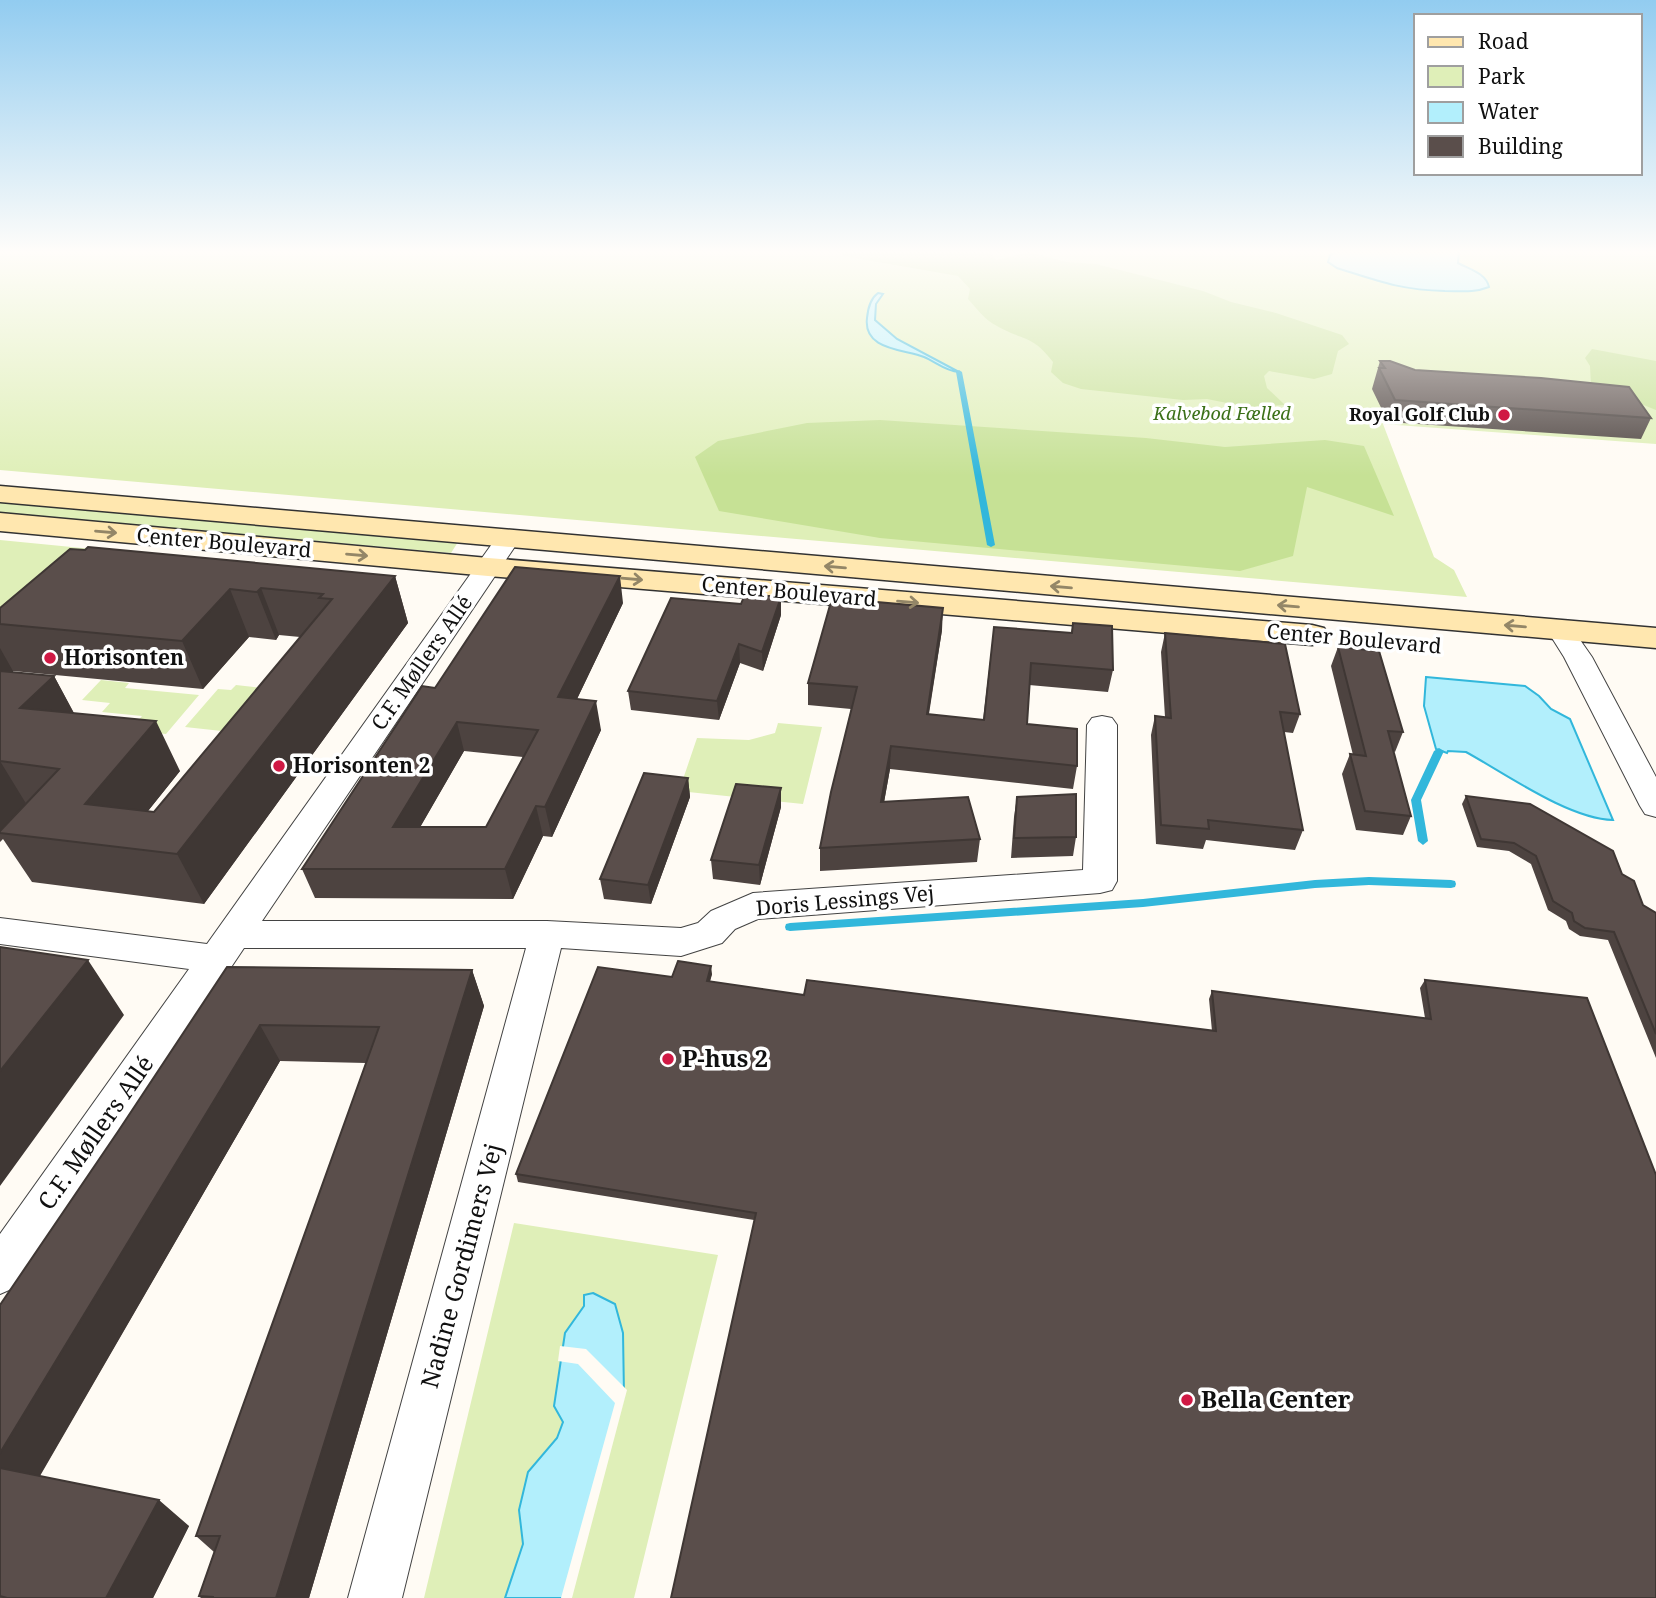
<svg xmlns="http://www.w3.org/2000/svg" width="1656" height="1598" font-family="'Noto Serif',serif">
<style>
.green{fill:#dfefb8}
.forest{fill:#c6e195}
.water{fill:#b2effc;stroke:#32b7db;stroke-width:2}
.pier{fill:#fffbf4}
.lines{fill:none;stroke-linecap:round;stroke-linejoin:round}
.stream{fill:#32b7db;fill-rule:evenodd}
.street-casing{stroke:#434343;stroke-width:2}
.secondary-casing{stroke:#323232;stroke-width:3}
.street{fill:#fff;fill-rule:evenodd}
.secondary{fill:#ffe7af;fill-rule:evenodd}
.wall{fill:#4d4340;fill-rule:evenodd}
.shaded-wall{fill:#3f3734}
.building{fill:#5a4e4b;stroke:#3f3734;stroke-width:2;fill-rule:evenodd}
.oneway{stroke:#938667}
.poi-dot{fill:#d01944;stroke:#fff;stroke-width:2.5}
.labels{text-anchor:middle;stroke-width:7;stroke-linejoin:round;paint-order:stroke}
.far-park-label{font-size:18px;font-style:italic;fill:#3b7018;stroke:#fff}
.far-poi-label{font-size:18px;font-weight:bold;fill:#101010;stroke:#fff;text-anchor:end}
.street-label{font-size:21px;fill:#101010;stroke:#fff}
.poi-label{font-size:21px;font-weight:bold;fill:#101010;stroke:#fff;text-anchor:start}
.near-poi-label{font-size:24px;font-weight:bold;fill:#101010;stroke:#fff;text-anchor:start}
.near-street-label{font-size:24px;fill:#101010;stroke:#fff}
</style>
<rect width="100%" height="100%" fill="#fffbf4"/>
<!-- green -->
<path class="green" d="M0,252H1656V444L1383,424L1434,557L1454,570L1467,597L0,470Z
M0,502L458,542L451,553L0,513Z
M0,540L133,553L0,671Z
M101,680L129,683L125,688L199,695L166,734L130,730L142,716L102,712L110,703L82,700Z
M236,685L301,692L267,736L185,727L218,689L231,690Z
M778,723L822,727L803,804L679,791L697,738L749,740L775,733Z
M514,1223L718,1255L634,1598H424Z"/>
<!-- forest -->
<path class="forest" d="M840,252H989L997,260L1029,252L1066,262L1096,264L1203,291L1231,302L1276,313L1342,335L1349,344L1338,351L1332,374L1314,379L1269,371L1264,376L1267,388L1285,405L1247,407L1207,399L1183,400L1081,389L1063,383L1051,372L1053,362C1032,334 1023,341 997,326C985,320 977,309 968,299L970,289L958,276L844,256Z
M1592,349L1656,361V410L1591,384L1590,366L1585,358Z
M880,420L1146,438L1225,447L1325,440L1364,446L1394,516L1307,487L1293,556L1240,571L880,538L719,511L695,457L718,441L807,423Z"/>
<!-- water -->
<path class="water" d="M1336,252H1459L1458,263C1469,269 1486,273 1489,287C1474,293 1461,291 1445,291C1400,290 1378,281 1337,268L1328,262L1330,255Z
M878,293L883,294L876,304L875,320L897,339L959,372C945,371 936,362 924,357C903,349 863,350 867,318C868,308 870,299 878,293Z
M1426,677L1525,686L1539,696L1551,709L1570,719L1613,820C1569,819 1506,774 1466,752L1448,751L1447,753L1436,749L1424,706Z
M593,1293L615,1304L623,1333L624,1395L569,1598H505L523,1544L519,1510L528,1472L557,1438L563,1422L554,1406L565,1333L584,1306V1295Z"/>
<!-- pier -->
<path class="pier" d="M560,1346L586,1349L627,1390L572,1598H561L615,1403L578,1364L558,1361Z"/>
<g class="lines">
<!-- stream -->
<path class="stream" d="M959,370L962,372L995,545L991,547L987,545L956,372Z
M1439,748L1444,751L1421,800L1428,841L1423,845L1418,841L1411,800L1434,751Z
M1369,877L1451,880L1455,881L1456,884L1455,887L1451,888L1369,885L1315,888L1143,907L790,931L786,930L785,927L786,924L790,923L1143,899L1315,880Z"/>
<!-- street casing -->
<g class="street-casing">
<path id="street" d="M508,532L517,534L520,539L262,921H547L681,928L698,923L711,911L753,893L1083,870L1087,725L1092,718L1102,716L1112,718L1117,725V881L1112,890L1100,893L758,919L735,929L722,943L681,956L561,948L402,1598H348L526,948H244L16,1287L0,1294V1234L189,969L0,944V918L207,944L499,534Z
M1560,622L1569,624L1592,657L1656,777V817L1645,814L1640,806L1564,657L1547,630L1551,624Z"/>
</g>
<!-- secondary casing -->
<g class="secondary-casing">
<path id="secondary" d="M0,486L1656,628V648L0,502Z
M0,513L488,558L1312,625L1324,628L1328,635L1324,642L1312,645L488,576L0,531Z"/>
</g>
<!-- street -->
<use href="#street" class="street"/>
<!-- secondary -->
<use href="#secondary" class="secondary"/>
</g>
<!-- wall -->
<path class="wall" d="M1380,361L1415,370L1651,418L1641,439L1388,422L1372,389Z
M395,576L408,623L204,904L32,882L3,839L0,842V608ZM279,635L300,637L154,812L148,811L180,771L74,713L54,676L13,672V671L203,689L249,637L276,640Z
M623,603L577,699L601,730L552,837L543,836L513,899L315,898L302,869L435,688ZM464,751L523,757L486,827H420Z
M781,615L763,671L740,663L719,720L631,710L628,691Z
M1073,623L1113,670L1108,692L1029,685L1027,724L1077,766L1073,789L890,769L884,802L980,839L977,862L820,871V848L851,709L808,705V683L942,630L929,714L983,720L994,627L1071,633Z
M1165,633L1300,714L1293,733L1284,732L1303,830L1295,850L1206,840L1203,849L1156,844L1151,735L1155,716L1165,717L1161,652Z
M1338,647L1403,732L1395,752L1393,751L1411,816L1403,835L1356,830L1342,774L1350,754L1353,755L1331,666Z
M688,778L690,797L651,904L604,899L600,879Z
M781,788V807L760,885L713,879L711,860Z
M1466,796L1622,874L1643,905L1656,913V1058L1608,940L1580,936L1569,929L1566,921L1548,910L1531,864L1509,851L1477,847L1462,804Z
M1017,797L1076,837L1073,856L1011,858L1014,817Z
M227,967L472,970L484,1006L309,1598H201L199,1596L214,1552L196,1536L366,1063L280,1061L40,1476L189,1526L153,1598H0V1305L119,1130Z
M712,974L710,982L804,995L1212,1031L1209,999L1212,991L1425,1018L1420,988L1425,980L1587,998L754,1220L518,1182L516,1174L672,977Z"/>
<!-- shaded-wall -->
<path class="shaded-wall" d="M395,576L408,623L204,904L177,854Z
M620,576L623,603L564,726L558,697Z
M261,588L279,635L276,640L257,592Z
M230,589L249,637L203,689L182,641Z
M781,597V615L763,671L762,652Z
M943,608L942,630L925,736L927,714Z
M739,644L740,663L719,720L717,701Z
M0,648L13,671L8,717L0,704Z
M54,676L80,725L20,708Z
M596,701L601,730L552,837L545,807Z
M156,721L180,771L119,847L85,804Z
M457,722L464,751L403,857L393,827Z
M891,746L890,769L880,825L881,802Z
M0,761L30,810L0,832Z
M688,778L690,797L651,904L648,885Z
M781,788V807L760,885L759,865Z
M536,806L543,836L513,899L505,869Z
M88,960L124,1015L0,1186V1071Z
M711,966L712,974L707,989V981Z
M472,970L484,1006L309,1598H276Z
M260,1025L280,1061L29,1494L0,1472V1453Z
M159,1500L189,1526L153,1598H106Z"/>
<!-- building -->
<path class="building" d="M1380,361H1390L1415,370L1541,378L1629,387L1651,418L1395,400L1379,368H1385Z
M88,547L395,576L177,854L0,833V831L59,769L0,761V671L54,676L20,708L156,721L85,804L154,812L332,599L319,598L323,594L261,588L257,592L230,589L182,641L0,624V608L70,549L85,550Z
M515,567L620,576L558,697L596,701L545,807L536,806L505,869H302L422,686L435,688ZM457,722L538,730L486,827H393Z
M745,594L781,597L762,652L739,644L717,701L628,691L671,598L741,604Z
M832,598L943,608L927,714L984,720L994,627L1072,633L1073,623L1112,626L1113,670L1031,663L1027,724L1077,729V766L891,746L881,802L968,797L980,839L820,848L831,792L857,687L808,683Z
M1165,633L1285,644L1300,714L1280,712L1303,830L1208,820L1209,829L1161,825L1155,716L1171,718Z
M1338,647L1379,651L1403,732L1388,731L1411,816L1365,811L1350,754L1366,756Z
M644,773L688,778L648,885L600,879Z
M736,784L781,788L759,865L711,860Z
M1076,794V837L1014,838L1017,797Z
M1466,796L1530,804L1613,851L1622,874L1634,881L1643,905L1656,913V1034L1614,932L1585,928L1574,921L1572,913L1553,901L1536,856L1514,843L1481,839Z
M0,947L88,960L0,1071Z
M678,961L711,966L707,981L804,995L807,980L1216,1031L1212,991L1431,1019L1425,980L1587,998L1656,1175V1598H671L756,1213L516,1174L598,967L672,977Z
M227,967L472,970L276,1598H213V1597L199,1596L220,1536H196L379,1027L260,1025L0,1453V1305L119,1130Z
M0,1468L159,1500L106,1598H7L0,1596Z"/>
<!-- one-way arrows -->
<defs><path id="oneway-shaft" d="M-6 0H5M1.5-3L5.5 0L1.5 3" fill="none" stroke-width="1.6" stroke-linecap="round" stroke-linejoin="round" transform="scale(1.75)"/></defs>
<g class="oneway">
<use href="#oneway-shaft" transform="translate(106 532) rotate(5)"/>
<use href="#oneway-shaft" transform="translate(357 555) rotate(5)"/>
<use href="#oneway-shaft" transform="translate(835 567) rotate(-175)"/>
<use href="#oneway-shaft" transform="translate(632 579) rotate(5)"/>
<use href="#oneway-shaft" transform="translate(1061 587) rotate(-175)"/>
<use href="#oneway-shaft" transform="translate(908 602) rotate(5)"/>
<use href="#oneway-shaft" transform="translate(1288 606) rotate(-175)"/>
<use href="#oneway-shaft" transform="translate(1515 626) rotate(-175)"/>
</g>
<!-- sky -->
<linearGradient id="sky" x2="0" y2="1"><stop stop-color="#92ccf0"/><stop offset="0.53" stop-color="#fffdfa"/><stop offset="1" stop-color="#fffdfa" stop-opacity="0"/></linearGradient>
<rect width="1656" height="476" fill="url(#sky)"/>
<!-- markers -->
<g class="poi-dot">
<circle cx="1504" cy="415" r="7"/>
<circle cx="50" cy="658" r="7"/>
<circle cx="279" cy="766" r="7"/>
<circle cx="668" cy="1059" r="7"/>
<circle cx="1187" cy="1400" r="7"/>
</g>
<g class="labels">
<!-- far-park labels -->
<g class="far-park-label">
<text x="1222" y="420">Kalvebod Fælled</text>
</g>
<!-- far-poi labels -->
<g class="far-poi-label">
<text x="1490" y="421">Royal Golf Club</text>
</g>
<!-- street labels -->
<g class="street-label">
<text transform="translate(224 543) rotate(5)" y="7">Center Boulevard</text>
<text transform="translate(789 592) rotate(5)" y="7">Center Boulevard</text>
<text transform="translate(1354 639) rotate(5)" y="7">Center Boulevard</text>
<text transform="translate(422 663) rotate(-55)" y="7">C.F. Møllers Allé</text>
<text transform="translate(845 901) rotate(-5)" y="7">Doris Lessings Vej</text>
</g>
<!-- poi labels -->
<g class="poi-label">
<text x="64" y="665">Horisonten</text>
<text x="293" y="773">Horisonten 2</text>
</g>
<!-- near-poi labels -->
<g class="near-poi-label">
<text x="682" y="1067">P-hus 2</text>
<text x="1201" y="1408">Bella Center</text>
</g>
<!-- near-street labels -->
<g class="near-street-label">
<text transform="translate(96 1133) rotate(-55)" y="8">C.F. Møllers Allé</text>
<text transform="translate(462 1266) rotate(-75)" y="8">Nadine Gordimers Vej</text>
</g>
</g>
<!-- legend -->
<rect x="1414" y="14" width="228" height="161" fill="#ffffff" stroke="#9f9f9f" stroke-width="2"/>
<rect x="1428" y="37" width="35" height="10" fill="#ffe7af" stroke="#9f9f9f" stroke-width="2"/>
<text x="1478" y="49" font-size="21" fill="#101010">Road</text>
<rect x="1428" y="66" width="35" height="21" fill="#dfefb8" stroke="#9f9f9f" stroke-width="2"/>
<text x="1478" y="84" font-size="21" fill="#101010">Park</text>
<rect x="1428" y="102" width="35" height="21" fill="#b2effc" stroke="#9f9f9f" stroke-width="2"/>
<text x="1478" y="119" font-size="21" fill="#101010">Water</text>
<rect x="1428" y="136" width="35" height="21" fill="#5a4e4b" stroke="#9f9f9f" stroke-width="2"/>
<text x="1478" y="154" font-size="21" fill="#101010">Building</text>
</svg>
